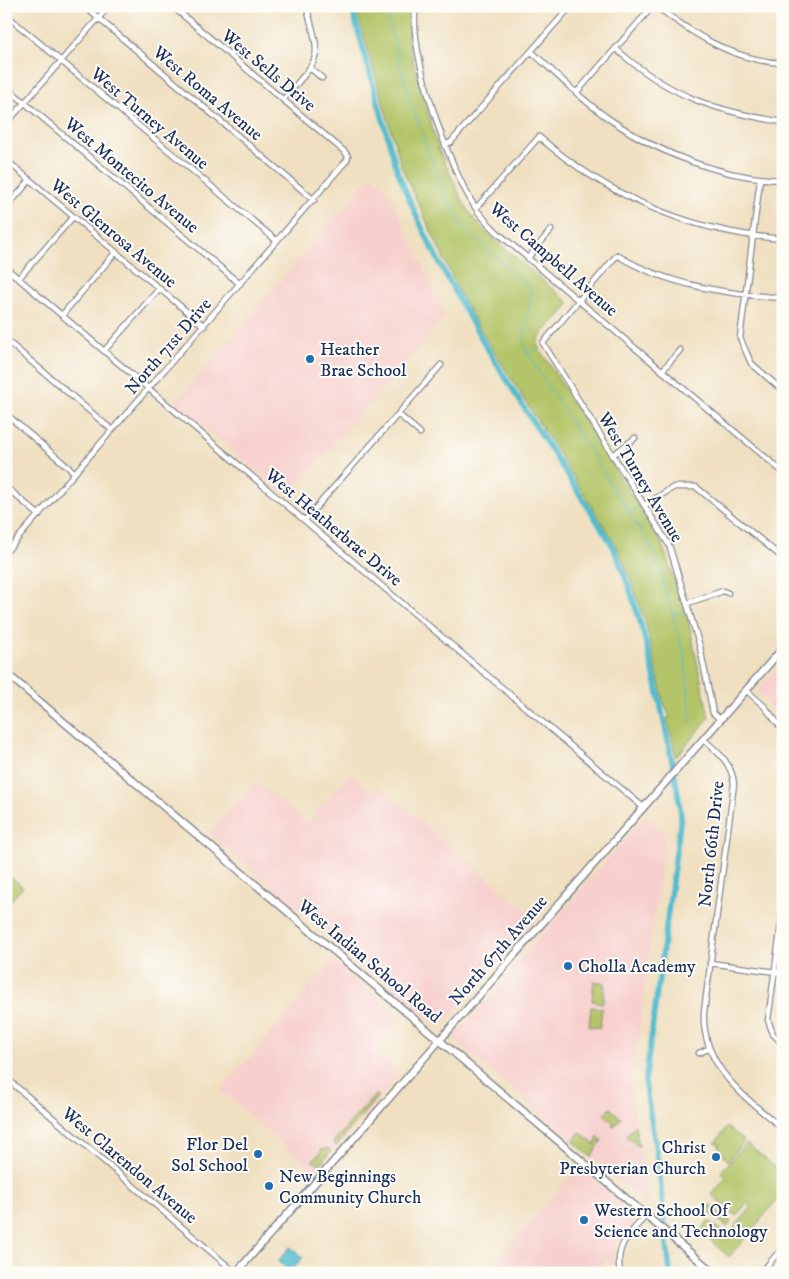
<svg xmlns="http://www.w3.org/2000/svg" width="789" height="1279" font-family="'IM FELL DW Pica',serif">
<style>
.built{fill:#f7d0cd}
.green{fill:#b3c568;stroke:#677a63}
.water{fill:#50bbcd;stroke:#367596}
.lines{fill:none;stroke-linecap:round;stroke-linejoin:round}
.stream{stroke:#50bbcd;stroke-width:1}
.canal{stroke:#50bbcd;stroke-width:5.5}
.minor-casing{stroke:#868890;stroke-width:7}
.secondary-casing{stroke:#868890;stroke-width:9}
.minor{stroke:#fff;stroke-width:4.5}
.secondary{stroke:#fff;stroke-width:6}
.poi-dot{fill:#1f6fb2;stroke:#fdfcf7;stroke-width:2}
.labels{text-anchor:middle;stroke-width:4;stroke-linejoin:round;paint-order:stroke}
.street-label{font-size:18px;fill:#1b2f5e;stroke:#fdfcf7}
.poi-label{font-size:18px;fill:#1b2f5e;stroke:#fdfcf7;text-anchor:start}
</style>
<rect width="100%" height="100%" fill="#fdfcf7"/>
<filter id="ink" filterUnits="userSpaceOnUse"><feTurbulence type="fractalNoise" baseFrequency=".02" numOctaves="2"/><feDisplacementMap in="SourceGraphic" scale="10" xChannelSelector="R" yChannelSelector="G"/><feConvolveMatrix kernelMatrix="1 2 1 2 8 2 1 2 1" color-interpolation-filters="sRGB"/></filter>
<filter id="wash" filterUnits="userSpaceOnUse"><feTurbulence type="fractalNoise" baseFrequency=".0096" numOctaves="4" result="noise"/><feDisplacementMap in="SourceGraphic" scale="20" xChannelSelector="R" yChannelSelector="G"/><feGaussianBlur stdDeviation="1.12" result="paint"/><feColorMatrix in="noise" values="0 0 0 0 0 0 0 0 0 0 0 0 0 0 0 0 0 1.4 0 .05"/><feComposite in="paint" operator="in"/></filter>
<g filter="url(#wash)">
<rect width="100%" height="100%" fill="#f0e0c1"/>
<!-- built -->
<path class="built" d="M372,175L387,189L446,316L287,497L175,403Z
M783,661V723L757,691Z
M350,773L373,793L379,786L536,919L442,1026H438L209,834L256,781L307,823Z
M645,816L665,834L631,1091L649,1207L454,1039L456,1033L501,986L505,977Z
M333,960L401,1018L372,1049L399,1072L390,1086L315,1172L221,1091Z
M578,1167L637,1217L617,1243L614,1264L607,1260L595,1273H487Z"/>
<!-- green -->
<path class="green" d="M355,6H409L408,38L413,61L438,148L462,200L474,219L491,236L569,303C563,318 539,330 537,345L661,542L687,614L709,718L676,757L667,718L670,717L664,704L646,624L629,575L616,545L478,326L459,292L402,168Z
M6,873L23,887L6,906Z
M594,981L605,983L603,1003L592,1001Z
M591,1007L602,1008L600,1028L589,1026Z
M376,1094L378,1096L336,1146L333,1142Z
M611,1107V1109L621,1118L614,1127L612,1126L614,1123L604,1114Z
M635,1125L639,1147L626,1136Z
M727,1127L744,1141L728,1161L719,1149V1143H715Z
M580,1132L595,1145L598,1136L602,1140L591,1157L573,1141Z
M746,1143L783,1174V1193L729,1257L700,1231L709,1221L727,1236L752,1207L747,1203L736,1216L712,1195L726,1177L721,1172Z
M328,1148L331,1151L320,1164L312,1161L317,1155L319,1156L321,1150Z
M710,1205L731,1222L727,1227L706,1210Z"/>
<!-- water -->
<path class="water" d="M290,1247L303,1257L291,1272L278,1261Z"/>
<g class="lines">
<!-- stream -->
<path class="stream" d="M385,6L409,98L447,201L467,231L529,287C535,310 517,332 528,354L654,552L685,657L691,721
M528,354L540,348
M629,513L641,506
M674,614L686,610"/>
<!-- canal -->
<path class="canal" d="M351,6L397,170C450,304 534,422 611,543C647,621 661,708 678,792L681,816L645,1082L659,1169L670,1273"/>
</g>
</g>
<g filter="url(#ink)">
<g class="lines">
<!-- minor casing -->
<g class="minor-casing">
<path id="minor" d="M84,6L314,200
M416,6C407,50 450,170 475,207C481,217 490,225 498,233L783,472
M656,6C693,34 734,61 783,63
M6,15L277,241
M616,49C669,96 714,111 783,122
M531,51C557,75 583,101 612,121C662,155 723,178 783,180
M310,68L322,78
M6,87L240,284
M577,92L653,6
M283,100C320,56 323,63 306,6
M6,124L109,6
M445,145L451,142L571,6
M6,160L204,326
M760,180L740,338L751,363L783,391
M6,208L30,180
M476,208L539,137C609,197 690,232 783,239
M528,258L551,230
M6,268L643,807
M19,278L73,217
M62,315L116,252
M6,340L112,430
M104,351L159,289
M662,371L680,350
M6,414L75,473
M398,414L420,433
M612,456L635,438
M6,487L39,515
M645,505L674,487H696L783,558
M305,520L441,365
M6,552L347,160L348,156L345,152L172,6
M688,603L723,591L728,593
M746,690L764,706L783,730
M720,719L713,713L700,647L669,545L543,343L617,255C665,285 727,294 783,298
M703,739C718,752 732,763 734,784L704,1012C701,1067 745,1097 783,1129
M783,910L768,1020L773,1034L783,1044
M710,963L783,973
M699,1053L708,1049
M6,1078L236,1273
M620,1273C615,1245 628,1235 646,1216
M761,1273L783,1247"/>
</g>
<!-- secondary casing -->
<g class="secondary-casing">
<path id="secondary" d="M6,673L714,1273
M236,1273L783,648"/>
</g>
<!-- minor -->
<use href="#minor" class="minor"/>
<!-- secondary -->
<use href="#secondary" class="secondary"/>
</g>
</g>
<!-- markers -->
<g class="poi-dot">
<circle cx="310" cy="359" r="5"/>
<circle cx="568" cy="966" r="5"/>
<circle cx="258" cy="1154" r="5"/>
<circle cx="716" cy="1157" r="5"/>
<circle cx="269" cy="1186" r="5"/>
<circle cx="584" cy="1220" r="5"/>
</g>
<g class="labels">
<!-- street labels -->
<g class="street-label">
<text transform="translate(269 70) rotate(40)" y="6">West Sells Drive</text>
<text transform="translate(208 93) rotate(40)" y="6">West Roma Avenue</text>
<text transform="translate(150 118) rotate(40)" y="6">West Turney Avenue</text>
<text transform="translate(132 175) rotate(40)" y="6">West Montecito Avenue</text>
<text transform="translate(114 233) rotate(40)" y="6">West Glenrosa Avenue</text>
<text transform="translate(554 259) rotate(41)" y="6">West Campbell Avenue</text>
<text transform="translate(168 346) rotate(-49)" y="6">North 71st Drive</text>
<text transform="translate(641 477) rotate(59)" y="6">West Turney Avenue</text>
<text transform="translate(334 527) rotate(40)" y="6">West Heatherbrae Drive</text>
<text transform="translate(711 844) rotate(-84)" y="6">North 66th Drive</text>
<text transform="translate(498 950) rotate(-49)" y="6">North 67th Avenue</text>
<text transform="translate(370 961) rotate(40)" y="6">West Indian School Road</text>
<text transform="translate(130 1165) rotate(40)" y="6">West Clarendon Avenue</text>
</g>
<!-- poi labels -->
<g class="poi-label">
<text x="320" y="355">Heather<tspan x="320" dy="21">Brae School</tspan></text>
<text x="578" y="972">Cholla Academy</text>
<text x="248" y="1150" text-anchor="end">Flor Del<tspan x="248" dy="21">Sol School</tspan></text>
<text x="706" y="1153" text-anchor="end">Christ<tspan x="706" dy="21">Presbyterian Church</tspan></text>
<text x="279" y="1182">New Beginnings<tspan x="279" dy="21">Community Church</tspan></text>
<text x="594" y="1216">Western School Of<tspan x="594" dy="21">Science and Technology</tspan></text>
</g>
</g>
<!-- margin -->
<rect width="789" height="1279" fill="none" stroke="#fdfcf7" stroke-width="25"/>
</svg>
